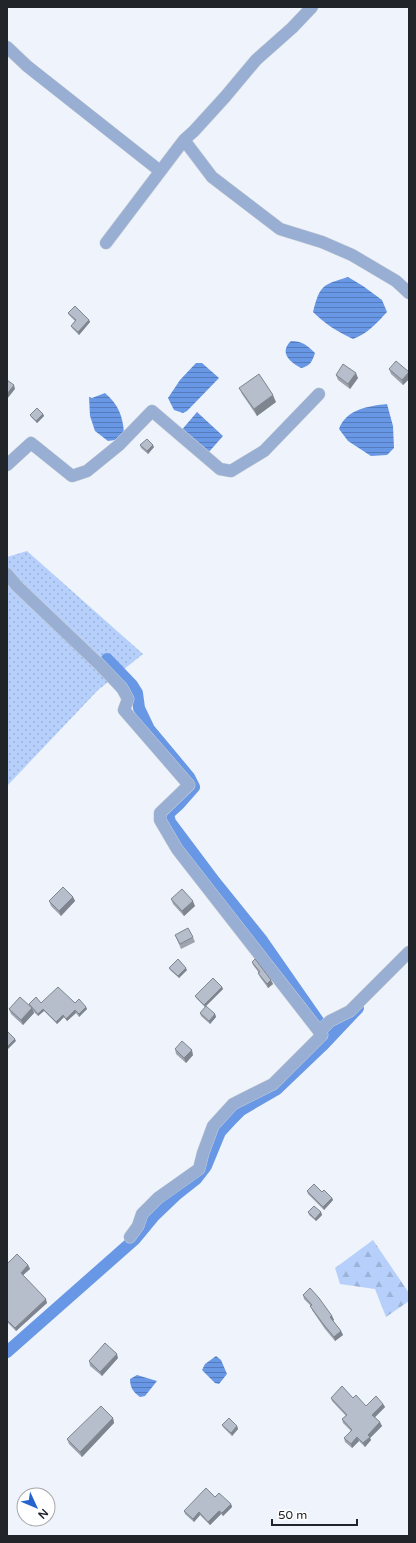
<svg xmlns="http://www.w3.org/2000/svg" width="416" height="1543" font-family="'Varela Round',sans-serif">
<style>
.grass{fill:url(#grass-dots)}
.forest{fill:url(#forest-firs)}
.water{fill:url(#water-rules)}
.lines{fill:none;stroke-linecap:round;stroke-linejoin:round}
.canal{stroke:#6897e6;stroke-width:12}
.street-casing{stroke:#cacfd6;stroke-width:13}
.street{stroke:#98aed2;stroke-width:12}
.wall{fill:#9da3af}
.shaded-wall{fill:#7f858e}
.building{fill:#b6becb;stroke:#7f858e}
</style>
<defs>
<pattern id="grass-dots" width="8" height="8" patternUnits="userSpaceOnUse"><rect width="8" height="8" fill="#b6d0fb"/><path d="M2 2h.1M6 6h.1" fill="none" stroke="#9cb2d7" stroke-width="1.8" stroke-linecap="round"/></pattern>
<pattern id="forest-firs" width="22" height="20" patternUnits="userSpaceOnUse"><rect width="22" height="20" fill="#b6d0fb"/><path d="M5 1l3.5 6h-7zM16 11l3.5 6h-7z" fill="#9cb2d7"/></pattern>
<pattern id="water-rules" width="6" height="5" patternUnits="userSpaceOnUse"><rect width="6" height="5" fill="#6897e6"/><path d="M0 2.5h6" fill="none" stroke="#557bba"/></pattern>
</defs>
<rect width="100%" height="100%" fill="#eff4fc"/>
<!-- grass -->
<path class="grass" d="M27,551L143,654L98,690L7,786V557Z"/>
<!-- forest -->
<path class="forest" d="M373,1240L409,1293V1301L386,1317L375,1289L340,1284L335,1268Z"/>
<!-- water -->
<path class="water" d="M348,277L363,286L382,300L387,312C377,323 367,334 353,339C338,332 325,324 313,312C320,285 322,285 348,277Z
M291,341C302,341 307,345 315,353C312,362 310,366 301,368C289,362 279,352 291,341Z
M196,363H202L219,378L187,411L183,413L174,410L168,398L180,380Z
M105,393C118,404 123,416 124,433L115,440L108,441L95,431L90,416L89,397L92,398Z
M387,404L393,426L394,448L387,455L371,456L348,441L339,429C346,409 369,406 387,404Z
M197,412L223,436L208,453L180,432Z
M216,1356L221,1360L227,1374L219,1384L215,1383L202,1370L205,1364Z
M137,1375L157,1381L145,1396L140,1397C133,1392 130,1387 130,1379Z"/>
<g class="lines">
<!-- canal -->
<path class="canal" d="M107,659L132,685L137,693L139,708L149,729L189,777L194,787L179,804L168,814L170,822L215,882L261,939L323,1028
M7,1352L135,1239L154,1216L177,1194L196,1179L206,1166L220,1132L233,1118L241,1110L277,1089L322,1046L358,1008"/>
<!-- street casing -->
<g class="street-casing">
<path id="street" d="M7,47L27,66L160,171
M184,140L212,177L280,229L322,242L352,255L396,281L409,293
M106,243L184,140L194,131L225,97L256,60L292,28L312,7
M7,465L31,443L72,476L87,471L119,445L152,411L220,469L231,471L264,451L319,394
M7,574L17,586L101,666L122,688L128,699L124,710L189,785L160,813V820L177,849L322,1035L273,1084L233,1104L213,1126L203,1153L199,1169L158,1198L142,1214L138,1226L130,1237
M319,1032L330,1021L350,1011L409,952"/>
</g>
<!-- street -->
<use href="#street" class="street"/>
</g>
<!-- wall -->
<path class="wall" d="M68,313L89,320L90,322L79,335L72,328L71,326L75,321L69,315Z
M389,369L409,372V379L403,385L391,374Z
M336,375L358,378L350,389L338,380Z
M239,388L276,402L257,416L242,394Z
M43,414L44,416L37,423L31,417L30,415Z
M140,445L154,447L148,454L141,448Z
M73,897L75,901L61,916L51,906L49,901Z
M171,899L195,906L184,916L173,904Z
M175,935L193,937L195,942L181,949Z
M252,962L273,984L268,988L260,977L258,973H259L253,965Z
M169,968L187,970L179,978L170,970Z
M222,987L223,989L205,1007L196,998L195,996Z
M41,1003H75L86,1007L87,1009L79,1017L76,1013L67,1021L64,1017L57,1024L44,1011L38,1016L32,1010L34,1013L23,1025L11,1014L9,1009L29,1006Z
M200,1013L215,1014L216,1017L210,1024L201,1016Z
M175,1049L193,1055L186,1063L176,1054Z
M307,1191L322,1192L332,1198L333,1200L324,1210L308,1194Z
M308,1212H321L322,1215L316,1221L309,1215Z
M7,1261L8,1263L28,1265L30,1269L23,1275L47,1303L16,1331L7,1322Z
M303,1295L332,1316L334,1320L333,1321L341,1331L343,1335L335,1341L325,1329L312,1310L311,1306L304,1299Z
M118,1358L102,1376L90,1366L89,1361Z
M331,1398H353L366,1406L383,1404L385,1407L375,1417L382,1426L370,1438L371,1440L365,1447L359,1441L352,1448L345,1442L344,1438L351,1431L343,1423L342,1419L346,1416L332,1401Z
M113,1418L114,1423L82,1457L69,1444L67,1439Z
M222,1425L237,1426L238,1429L232,1436L223,1427Z
M215,1497L231,1504L232,1507L223,1516L221,1514L210,1525L200,1515L194,1522L185,1514L184,1511Z"/>
<!-- shaded-wall -->
<path class="shaded-wall" d="M89,320L90,322L79,335L78,332Z
M409,372V379L403,385L402,380Z
M356,373L358,378L350,389L348,384Z
M14,385L15,389L7,399V394Z
M273,395L276,402L257,416L254,409Z
M43,414L44,416L37,423L36,421Z
M153,445L154,447L148,454L147,451Z
M73,897L75,901L61,916L59,911Z
M193,901L195,906L184,916L182,911Z
M186,968L187,970L179,978L178,976Z
M271,980L273,984L268,988L267,984Z
M222,987L223,989L205,1007L204,1005Z
M86,1007L87,1009L79,1017V1014Z
M32,1008L34,1013L23,1025L21,1020Z
M43,1009L44,1011L38,1016V1014Z
M75,1010L76,1013L67,1021L66,1019Z
M215,1014L216,1017L210,1024L209,1021Z
M63,1015L64,1017L57,1024L56,1022Z
M15,1039L16,1041L8,1049L7,1047Z
M192,1050L193,1055L186,1063L184,1058Z
M332,1198L333,1200L324,1210L323,1207Z
M321,1212L322,1215L316,1221L315,1219Z
M28,1265L30,1269L22,1276L21,1273Z
M46,1299L47,1303L16,1331L15,1328Z
M332,1316L334,1320L332,1322L330,1317Z
M341,1331L343,1335L335,1341L334,1337Z
M117,1354L118,1358L102,1376L100,1372Z
M383,1404L385,1407L374,1418L372,1415Z
M113,1418L114,1423L82,1457L80,1452Z
M380,1422L382,1426L370,1438L371,1440L365,1447L363,1443L368,1435Z
M237,1426L238,1429L232,1436L231,1433Z
M357,1437L359,1441L352,1448L351,1444Z
M231,1504L232,1507L223,1516L222,1513Z
M219,1511L221,1514L210,1525L208,1522Z
M199,1512L200,1515L194,1522L193,1519Z"/>
<!-- building -->
<path class="building" d="M75,306L89,320L78,332L71,326L76,320L68,313Z
M396,361L409,372L402,380L389,369Z
M343,364L356,373L348,384L336,375Z
M259,374L273,395L254,409L239,388Z
M7,380L14,385L7,394Z
M37,408L43,414L36,421L30,415Z
M147,439L153,445L147,451L140,445Z
M63,887L73,897L59,911L49,901Z
M182,889L193,901L182,911L171,899Z
M188,928L193,937L180,944L175,935Z
M178,959L186,968L178,976L169,968Z
M255,959L271,980L267,984L258,973L260,972L252,962Z
M213,978L222,987L204,1005L195,996Z
M58,987L75,1003L79,999L86,1007L79,1014L75,1010L66,1019L63,1015L56,1022L43,1009L38,1014L29,1004L36,997L41,1003Z
M20,997L32,1008L21,1020L9,1009Z
M206,1006L215,1014L209,1021L200,1013Z
M7,1031L15,1039L7,1047Z
M182,1041L192,1050L184,1058L175,1049Z
M314,1184L322,1192L324,1190L332,1198L323,1207L307,1191Z
M314,1206L321,1212L315,1219L308,1212Z
M17,1254L28,1265L21,1273L46,1299L15,1328L7,1320V1261L8,1263Z
M310,1288L319,1298L332,1316L330,1317L341,1331L334,1337L324,1325L310,1306L312,1305L303,1295Z
M105,1343L117,1354L100,1372L89,1361Z
M342,1386L353,1398L356,1395L366,1406L376,1396L383,1404L372,1415L380,1422L368,1435L370,1437L363,1443L357,1437L351,1444L344,1438L352,1430L342,1419L347,1415L331,1398Z
M101,1406L113,1418L80,1452L67,1439Z
M229,1418L237,1426L231,1433L222,1425Z
M206,1488L215,1497L219,1493L231,1504L222,1513L219,1511L208,1522L199,1512L193,1519L184,1511Z"/>
<!-- border -->
<rect width="416" height="1543" fill="none" stroke="#212429" stroke-width="16"/>
<!-- north arrow -->
<g transform="translate(36 1507) rotate(134)"><circle r="19" fill="#ffffff" stroke="#a6a7a9"/>
<path d="M0-3L7 15L0 10L-7 15Z" fill="#2463d0"/>
<text y="-6" font-size="11" font-weight="bold" text-anchor="middle" fill="#212429">N</text>
</g>
<!-- scale -->
<path d="M272 1519v6h85v-6" fill="none" stroke="#212429" stroke-width="2"/>
<text x="278" y="1519" font-size="12" fill="#212429" stroke="#ffffff" stroke-width="3" paint-order="stroke">50 m</text>
</svg>
